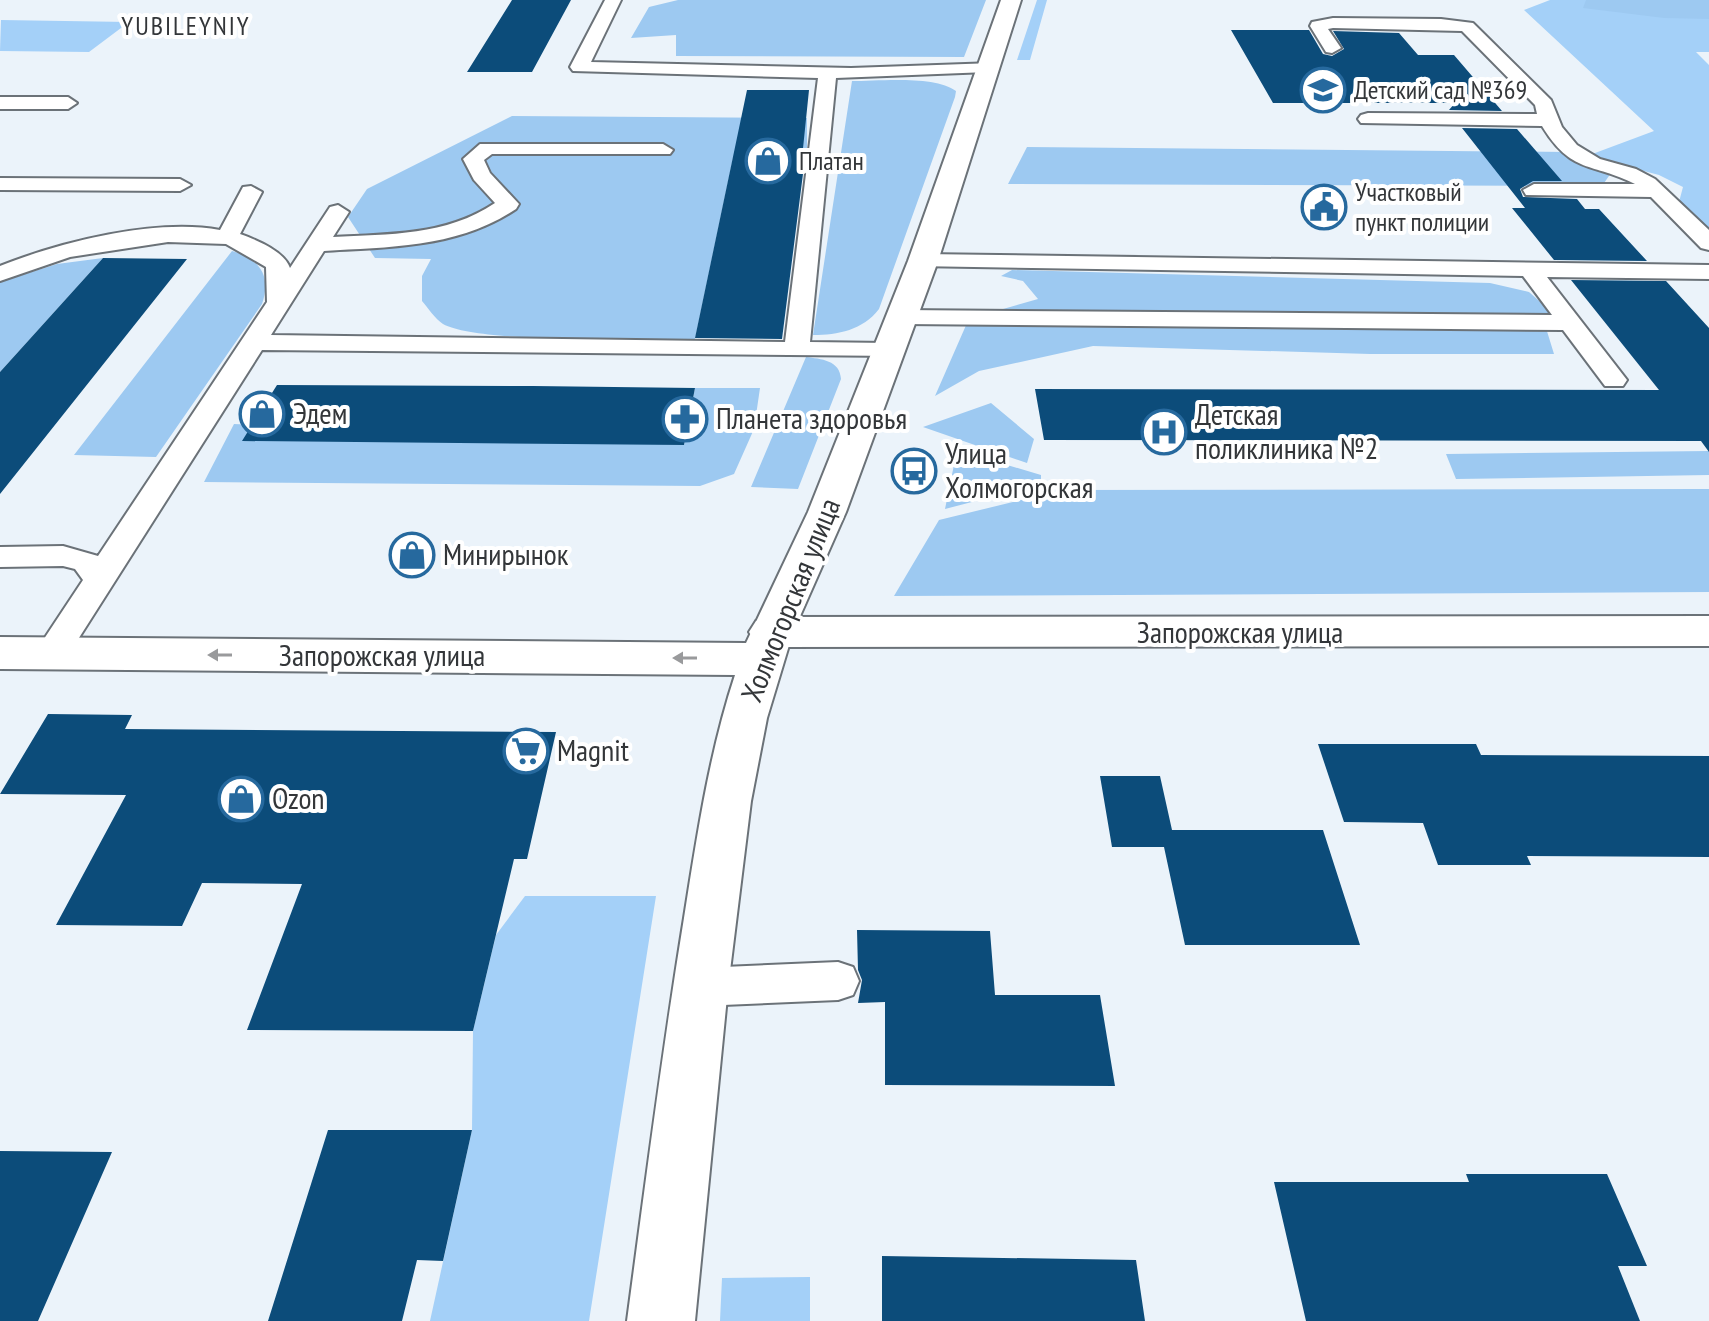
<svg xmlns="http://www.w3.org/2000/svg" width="1709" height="1321" font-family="'PT Sans Narrow',sans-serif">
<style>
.green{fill:#a4d0f8}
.forest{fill:#9dc9f1}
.building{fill:#0c4c7a}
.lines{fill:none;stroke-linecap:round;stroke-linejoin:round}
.lane-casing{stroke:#6b7278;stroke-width:4}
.street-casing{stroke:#6b7278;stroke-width:4}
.secondary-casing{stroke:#6b7278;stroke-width:4}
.lane{fill:#fff;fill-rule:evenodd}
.street{fill:#fff;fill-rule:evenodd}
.secondary{fill:#fff;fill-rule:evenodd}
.oneway{fill:#999a9c}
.labels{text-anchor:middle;stroke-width:8;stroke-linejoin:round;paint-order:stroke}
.far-neighbourhood-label{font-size:26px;letter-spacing:2px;fill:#333639;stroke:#fff}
.far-poi-label{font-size:26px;fill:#333639;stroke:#fff;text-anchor:start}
.poi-label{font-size:30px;fill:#333639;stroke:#fff;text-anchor:start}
.street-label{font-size:30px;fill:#333639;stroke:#fff}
</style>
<rect width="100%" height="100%" fill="#ebf3fa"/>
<!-- green -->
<path class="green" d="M1037,0H1047L1030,60H1017Z
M1550,0H1709V52H1696L1709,65V236L1679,202L1683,187L1659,175L1587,156L1654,131L1524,10Z
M1,20L129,22L89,52L0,51Z
M525,896H656L589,1321H430L472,1130L473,1031L496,935Z
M810,1277V1321H720L722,1278Z"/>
<!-- forest -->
<path class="forest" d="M678,0H986L964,57L676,56V35L631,38L649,7Z
M1586,0H1709V19L1664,18L1583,8Z
M852,81C878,81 935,75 956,91L955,97L879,309C863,330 838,335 813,335Z
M512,116L807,118V158H733L695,339C645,338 479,344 443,324C435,319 428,308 422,301V276L431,259L375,258L348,217L367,189Z
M1027,147L1566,152L1611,173L1602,186L1008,184Z
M232,251C259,259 272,275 262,304L156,457L74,455Z
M103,258L0,372V282L57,264Z
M1012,270L1490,283L1529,292L1553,313L1520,319L989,313L1038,299L1023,281L1001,276Z
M967,323L1546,328L1554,354H1370L1093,346L979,371L935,396Z
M806,357C821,359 840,360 841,379L798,489L751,487Z
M695,388H760L754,429L734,474L700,486L204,482L234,424L684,445Z
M991,403L1034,439L1027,463L923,427Z
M957,450L1041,475V484L945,509Z
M1709,451V475L1456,479L1446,454Z
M1709,489V592L894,596L939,520L1062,490Z"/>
<!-- building -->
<path class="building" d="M512,0H571L532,72H467Z
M1231,30H1309L1323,54L1332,56L1344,49L1333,31L1399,33L1418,55H1454L1502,111L1449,110L1455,103H1273Z
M747,90H809L802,158H805L782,339L695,338Z
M1462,128L1517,129L1562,181H1533L1520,189L1523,197L1577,199L1585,209H1599L1647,261L1554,260L1512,208H1525Z
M103,258L187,259L0,494V372Z
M1571,280L1666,281L1709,328V452L1701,441L1044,440L1035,389L1659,390Z
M277,385L533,386L695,388L684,445L242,441Z
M48,714L132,715L125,729L556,732L527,859H514L473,1031L247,1030L302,884L202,883L182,926L56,925L126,795L0,794Z
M1318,744H1476L1481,755L1709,756V857L1527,856L1531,865H1438L1423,823L1344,822Z
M1100,776H1160L1172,830H1323L1360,945H1185L1164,847H1112Z
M857,930L990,931L995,995H1100L1115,1086L885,1085V1002L858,1003L862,980L858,970Z
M328,1130H472L443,1261L417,1260L402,1321H268Z
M0,1151L112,1152L38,1321H0Z
M1466,1174H1607L1647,1266H1618L1640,1321H1306L1274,1182H1469Z
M882,1256L1136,1260L1145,1321H882Z"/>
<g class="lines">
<!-- lane casing -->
<g class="lane-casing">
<path id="lane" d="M605,0H621L591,62L851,68L994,63L997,67L994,71L988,72L836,78L810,342L888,343L897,346L901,351L897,356L262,350L63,663L51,666L39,663L34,654L83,580L75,569L63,566L0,567V547L63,546L98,556L267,302L266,267L226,244L168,242L70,257L0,281V266C60,242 156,218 220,230L243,187L251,186L262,192L240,234C257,240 284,251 290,268L330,207L338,205L349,212L333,237C389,234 446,236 495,203L474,180L463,159L480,144H663L673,150L670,154H492L484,160L490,173L519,204L516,209C458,248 391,247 324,251L271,335L785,342L818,78L573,71L570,67Z
M1333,18L1441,19L1473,23L1551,100L1562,127L1577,145L1600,159L1636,169L1655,179L1709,230V250L1701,248L1651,197L1526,195L1523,190L1534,184H1635C1592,162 1572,175 1542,126L1361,123L1358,119L1361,115L1368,113L1537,114L1535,105L1462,31L1333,28L1328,29L1341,48L1332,53L1326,52L1310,26L1312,22Z
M0,97H68L77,103L68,109H0Z
M0,178L180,179L191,185L180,191L0,190Z
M923,254L1709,265V279L1547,277L1627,380L1623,386H1605L1563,330L902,324L893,322L890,317L893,312L902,310L1552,315L1523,276L915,266L911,261L915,256Z
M838,962L853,967L859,981L853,995L838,1000L700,1006L685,1001L679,987L685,973L700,968Z"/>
</g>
<!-- street casing -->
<g class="street-casing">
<path id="street" d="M1709,616V646L771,647L756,643L749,632L756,621L771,617Z"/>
</g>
<!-- secondary casing -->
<g class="secondary-casing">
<path id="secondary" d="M1001,0H1021L938,261L846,512L793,632L767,718L751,801L728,987L695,1321H627C645,1187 662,1052 684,918C697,836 709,754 735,675L0,669V637L746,643L808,512L908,261Z"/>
</g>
<!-- lane -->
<use href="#lane" class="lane"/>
<!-- street -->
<use href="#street" class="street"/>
<!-- secondary -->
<use href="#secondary" class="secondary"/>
</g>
<!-- one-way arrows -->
<defs><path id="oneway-solid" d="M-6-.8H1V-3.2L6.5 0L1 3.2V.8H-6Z" transform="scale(2)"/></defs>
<g class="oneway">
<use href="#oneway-solid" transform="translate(220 655) rotate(-180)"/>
<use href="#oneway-solid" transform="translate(685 658) rotate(-180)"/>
</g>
<!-- icons -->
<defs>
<g id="school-ring" transform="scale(2.3)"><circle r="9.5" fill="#fff" stroke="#26699e" stroke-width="1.5"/><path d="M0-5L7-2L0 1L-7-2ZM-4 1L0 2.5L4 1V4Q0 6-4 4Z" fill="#26699e"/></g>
<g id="shop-ring" transform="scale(2.3)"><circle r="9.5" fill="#fff" stroke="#26699e" stroke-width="1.5"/><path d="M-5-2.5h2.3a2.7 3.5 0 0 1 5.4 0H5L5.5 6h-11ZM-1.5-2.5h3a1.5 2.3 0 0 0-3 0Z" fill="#26699e"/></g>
<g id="civic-ring" transform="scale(2.3)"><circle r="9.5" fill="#fff" stroke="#26699e" stroke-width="1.5"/><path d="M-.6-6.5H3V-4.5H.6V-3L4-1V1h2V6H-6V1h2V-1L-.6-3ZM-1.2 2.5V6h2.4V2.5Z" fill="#26699e"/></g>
<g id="pharmacy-ring" transform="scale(2.3)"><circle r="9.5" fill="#fff" stroke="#26699e" stroke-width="1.5"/><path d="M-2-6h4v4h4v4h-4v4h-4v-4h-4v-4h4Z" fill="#26699e"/></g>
<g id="hospital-ring" transform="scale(2.3)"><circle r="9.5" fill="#fff" stroke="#26699e" stroke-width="1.5"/><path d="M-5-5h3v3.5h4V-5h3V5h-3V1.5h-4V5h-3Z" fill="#26699e"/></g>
<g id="bus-ring" transform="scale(2.3)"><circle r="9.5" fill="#fff" stroke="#26699e" stroke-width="1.5"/><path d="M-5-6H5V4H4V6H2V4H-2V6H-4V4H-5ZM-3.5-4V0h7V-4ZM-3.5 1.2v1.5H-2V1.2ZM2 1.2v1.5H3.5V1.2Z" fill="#26699e"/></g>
<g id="supermarket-ring" transform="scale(2.3)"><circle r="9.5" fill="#fff" stroke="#26699e" stroke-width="1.5"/><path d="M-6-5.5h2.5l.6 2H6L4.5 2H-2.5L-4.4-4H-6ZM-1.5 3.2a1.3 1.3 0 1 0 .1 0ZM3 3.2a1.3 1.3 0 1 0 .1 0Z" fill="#26699e"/></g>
</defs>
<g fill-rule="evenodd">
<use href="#school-ring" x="1323" y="90"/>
<use href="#shop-ring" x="768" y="161"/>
<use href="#civic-ring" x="1324" y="207"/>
<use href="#shop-ring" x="262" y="414"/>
<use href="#pharmacy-ring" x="685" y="419"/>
<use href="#hospital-ring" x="1164" y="432"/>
<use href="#bus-ring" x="914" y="471"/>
<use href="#shop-ring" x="412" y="555"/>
<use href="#supermarket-ring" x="526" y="751"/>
<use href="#shop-ring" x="241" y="799"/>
</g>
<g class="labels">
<!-- far-neighbourhood labels -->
<g class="far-neighbourhood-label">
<text x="186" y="35">YUBILEYNIY</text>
</g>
<!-- far-poi labels -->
<g class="far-poi-label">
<text x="1354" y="99">Детский сад №369</text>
<text x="799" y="170">Платан</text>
<text x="1355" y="201">Участковый<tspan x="1355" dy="30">пункт полиции</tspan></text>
</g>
<!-- poi labels -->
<g class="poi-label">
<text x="293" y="424">Эдем</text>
<text x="1195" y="425">Детская<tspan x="1195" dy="34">поликлиника №2</tspan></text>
<text x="716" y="429">Планета здоровья</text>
<text x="945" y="464">Улица<tspan x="945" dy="34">Холмогорская</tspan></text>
<text x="443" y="565">Минирынок</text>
<text x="557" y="761">Magnit</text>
<text x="272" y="809">Ozon</text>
</g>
<!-- street labels -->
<g class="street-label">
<text transform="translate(791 600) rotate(-68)" y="10">Холмогорская улица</text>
<text x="1240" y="643">Запорожская улица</text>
<text x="382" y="666">Запорожская улица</text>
</g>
</g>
</svg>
